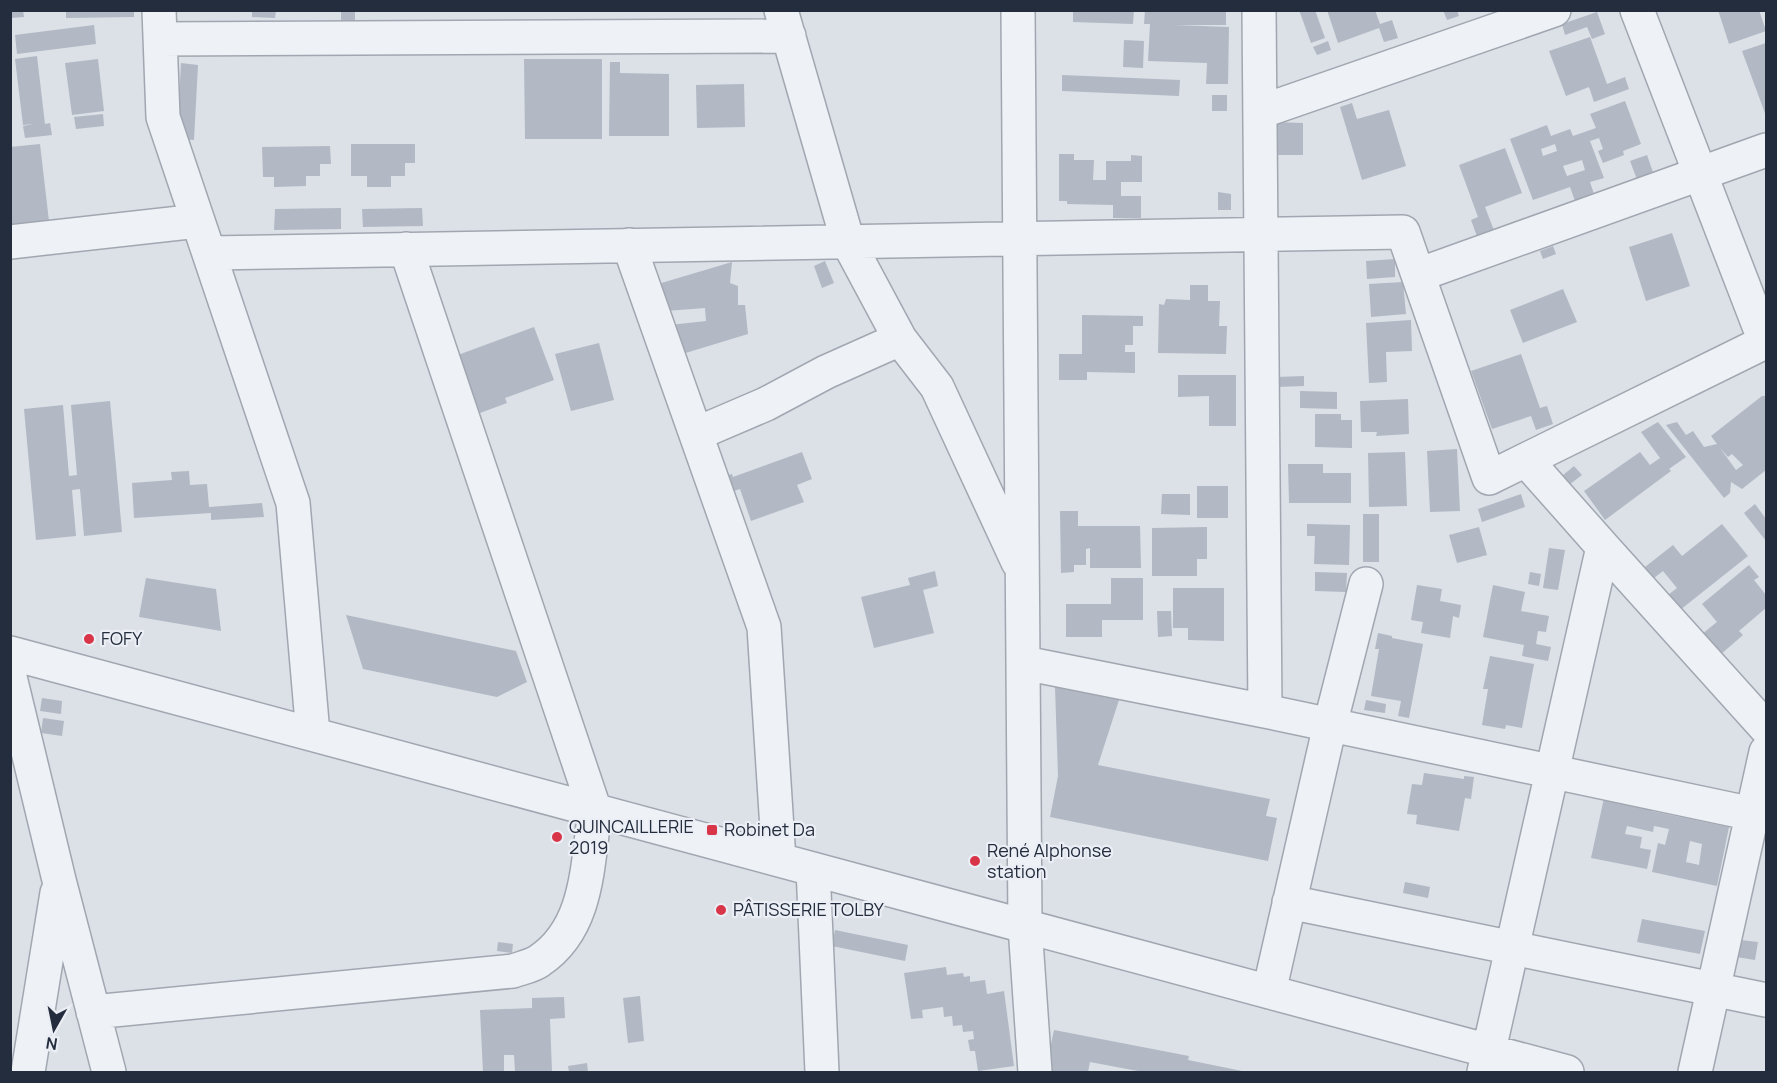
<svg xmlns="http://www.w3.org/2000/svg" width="1777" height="1083" font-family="Manrope,sans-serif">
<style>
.building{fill:#b2b9c4;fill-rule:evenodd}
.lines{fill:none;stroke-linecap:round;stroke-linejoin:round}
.minor-casing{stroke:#a1a7b1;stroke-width:36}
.minor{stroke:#eef1f5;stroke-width:33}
.poi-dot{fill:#d83549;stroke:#ebeff5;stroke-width:2}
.labels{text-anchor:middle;stroke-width:4.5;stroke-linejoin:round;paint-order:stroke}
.poi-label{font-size:18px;fill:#242d3e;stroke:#ebeff5;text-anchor:start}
</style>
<rect width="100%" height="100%" fill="#dce0e7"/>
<!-- building -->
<path class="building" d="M10,10H23L24,17L10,18Z
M66,10H134V17L66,18Z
M252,10H276L275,18L252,17Z
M341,10H355V20H341Z
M1073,10H1134L1133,24L1073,22Z
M1145,10H1226V25H1174L1229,27L1228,84H1206L1207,63L1148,61L1150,24H1144Z
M1299,10H1315L1325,38L1311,43Z
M1327,10H1375L1380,24L1392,20L1398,38L1384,42L1379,28L1338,43Z
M1443,10H1457L1459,16L1447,20Z
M1718,10H1759L1766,31L1729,44Z
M1597,12L1605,34L1592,39L1587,27L1565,35L1562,24Z
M94,25L96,44L17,54L15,35Z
M1590,37L1607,84L1625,77L1629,89L1594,102L1589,87L1566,96L1549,51Z
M1124,40L1144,41L1143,68L1123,67Z
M1328,41L1331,50L1317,55L1313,47Z
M1766,43V116L1742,51Z
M37,56L45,124L50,123L52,135L25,138L23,126L33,124L23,125L15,59Z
M98,59L104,111L72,115L65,63Z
M524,59H602V139H525Z
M610,62H620V73L669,74V136H609Z
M181,63L198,65L194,140L177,139Z
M1062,75L1180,80L1179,96L1062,91Z
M744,84L745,127L697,128L696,85Z
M1212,95H1227V111H1212Z
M1625,101L1641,144L1623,151L1624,155L1603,163L1598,151L1603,149L1599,138L1590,141L1604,178L1590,182L1594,194L1575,201L1570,187L1533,200L1510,139L1547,125L1551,136L1570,129L1573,136L1596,128L1590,114ZM1555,144L1557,151L1543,156L1541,149ZM1582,160L1585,170L1567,176L1563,166Z
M1352,103L1357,119L1389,110L1406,166L1362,180L1340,107Z
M103,114L104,126L76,129L74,117Z
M1275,122L1303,123V155H1275Z
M40,144L50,230H10V147Z
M351,144H415V163H405V176H391V187H367V176H351Z
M330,146L331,164H320V176H306V186L274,187V177H263L262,147Z
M1505,148L1522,193L1485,207L1495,233L1478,239L1471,220L1478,217L1459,165Z
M1059,154H1074V160H1094L1093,180H1106V161H1131V155L1142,156V182H1121V196H1141V218H1113V205L1067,204V201H1059Z
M1647,155L1654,175L1638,182L1630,161Z
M1218,192L1231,194V210H1218Z
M341,208V229L274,230L275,209Z
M422,208L423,226L363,227L362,209Z
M1672,233L1690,286L1646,301L1629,247Z
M1553,246L1556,254L1543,259L1540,251Z
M1395,259V277L1367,279L1366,261Z
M825,261L834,283L822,288L814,266Z
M732,262L730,283L738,286V305H745L748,334L679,355L670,325L706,321L705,308L666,311L658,284Z
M1403,282L1406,314L1371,317L1369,284Z
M1190,285H1208V301H1220L1219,326H1227L1226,354L1158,353L1159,304L1164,305L1166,299L1190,300Z
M1563,289L1577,322L1523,343L1510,310Z
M1082,315L1143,316V326H1133V345H1125V352H1135V373L1087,372V380H1059V354H1082Z
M1411,320L1412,351L1386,352L1387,382L1369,383L1366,323Z
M534,327L554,380L505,398L507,403L480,413L458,355Z
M599,343L614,400L571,411L555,354Z
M1521,354L1540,408L1547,406L1553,424L1536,430L1531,416L1492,429L1471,371Z
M1178,375H1236V426H1209V396L1178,397Z
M1304,376V386L1277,387L1276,377Z
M1300,391L1337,392V409L1300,408Z
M1762,396H1766V470L1742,489L1731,482L1730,493L1724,498L1666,425L1677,422L1686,435L1693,431L1704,447L1717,444L1711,436ZM1720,448L1728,457L1732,454L1743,465L1736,470Z
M1408,399L1409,434L1376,436L1377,432H1361L1360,401Z
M110,401L122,532L84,536L80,489L72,490L76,536L36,540L24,409L63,405L69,476L77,475L71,405Z
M1315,414H1341V420H1352V448L1315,447Z
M1658,422L1686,457L1669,469L1671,471L1605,520L1584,491L1640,452L1650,465L1660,458L1641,432Z
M1457,449L1460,511L1430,512L1427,451Z
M802,452L812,479L797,485L804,502L751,521L740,489L731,492L725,476L732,474L733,477Z
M1405,452L1407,506L1369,507L1368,453Z
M1288,464H1323V473H1351V503H1289Z
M1574,466L1582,475L1569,485L1562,476Z
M189,471L190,485L207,484L209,507L262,503L264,517L211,520V513L134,518L132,483L172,480L171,472Z
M1197,486H1228V518H1197Z
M1162,494H1190V515L1161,514Z
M1521,494L1525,507L1482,522L1478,509Z
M1755,504L1766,519V541L1744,513Z
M1060,511H1078V526H1140L1141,568H1090V548L1086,549V565H1074V572L1061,573Z
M1363,514H1379V562H1363Z
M1307,524L1350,525L1349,565L1314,564L1315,536H1307Z
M1722,524L1748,556L1680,610L1668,595L1677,588L1663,571L1654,578L1645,567L1673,545L1682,556Z
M1207,527V559H1197V576H1152V528Z
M1479,527L1487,555L1457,563L1449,535Z
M1549,548L1565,550L1558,590L1543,588Z
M1749,565L1759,577L1754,580L1766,595V608L1739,631L1743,635L1720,655L1702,634L1717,622L1702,604Z
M935,571L938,586L923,590L934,633L874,648L861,597L910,585L908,578Z
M1315,572L1347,573L1346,592L1315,591Z
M1530,572L1541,574L1539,586L1528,584Z
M146,578L216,589L221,631L139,617Z
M1111,578H1143V620H1102V637H1066V604H1111Z
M1417,585L1442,589L1440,601L1461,605L1459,618L1453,616L1450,638L1421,633L1423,622L1411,620Z
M1493,585L1525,592L1521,611L1549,616L1546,632L1538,631L1536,644L1551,647L1548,661L1522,656L1524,645L1483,637Z
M1173,588H1224V641L1188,640V628H1173Z
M1157,611H1171L1172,636L1158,637Z
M346,615L516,651L527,682L497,697L363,669Z
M1378,633L1392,636V638L1423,644L1409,718L1398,716L1401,701L1371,696L1379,649H1375Z
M1490,656L1534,664L1522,728L1506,725L1505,729L1482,725L1488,689H1483Z
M1055,687L1119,700L1098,765L1270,799L1266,816L1277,818L1268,861L1050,817L1058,776Z
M42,698L62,701L61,714L40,711Z
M1366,700L1386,704L1385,713L1364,710Z
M43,718L64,721L62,736L41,733Z
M1424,773L1464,779V776L1474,777L1471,799L1465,798L1459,831L1416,824L1417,815L1407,814L1412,784L1422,785Z
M1604,798L1652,808L1651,811L1729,827L1717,886L1652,872L1658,843L1665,845L1669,829L1654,826L1653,832L1627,826L1625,834L1642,837L1640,848L1651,850L1647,869L1591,858ZM1690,841L1702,844L1699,865L1686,862Z
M1405,882L1430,887L1428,898L1403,893Z
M1642,919L1705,931L1700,954L1637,942Z
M835,930L908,945L905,961L832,946Z
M1732,939L1758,942L1755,960L1730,956Z
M498,942L513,944L512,953L497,951Z
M946,967L947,975L963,973L964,977L970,976V982L985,980L987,994L1004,991L1014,1066L978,1071L975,1051H970L968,1040L974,1039L973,1031L963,1032L962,1025L953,1026L952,1016L944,1017L943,1007L922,1010L923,1018L911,1019L904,973Z
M640,996L644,1041L628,1043L623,998Z
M564,997L565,1018L550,1019L552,1072H515L514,1055H504V1072H483L480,1010L532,1008V998Z
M1054,1030L1189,1056L1188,1060L1247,1072H1143L1090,1062L1088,1072H1045Z
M587,1063L588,1072H569L568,1066Z"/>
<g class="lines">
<!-- minor casing -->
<g class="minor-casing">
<path id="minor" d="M159,10L163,117L293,503L313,734
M781,10L848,242L900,339L937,387L1018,562
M1018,10L1025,926L1035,1072
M1259,10L1265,711
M1637,10L1766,344
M160,39L789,36
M1260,112L1554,10
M10,242L198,221
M629,245L764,627L779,860
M209,253L1403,232L1489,478L1765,342
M1418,275L1766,150
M696,434L766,404L826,372L900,339
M1526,460L1603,547L1766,728
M10,653L1567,1072
M1024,663L1265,711L1753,814
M10,677L59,880L109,1072
M813,869L822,1072
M1289,902L1766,1000
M1269,992L1330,725L1366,584
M93,1012L513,971C521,968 532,966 539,961C589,928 587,864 595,811L406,249
M28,1072L57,893
M1484,1072L1603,547
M1695,1072L1766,752"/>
</g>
<!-- minor -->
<use href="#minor" class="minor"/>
</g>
<!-- markers -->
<g class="poi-dot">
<circle cx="89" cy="639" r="6"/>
<rect x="706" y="824" width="12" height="12" rx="3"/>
<circle cx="557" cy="837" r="6"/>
<circle cx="975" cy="861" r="6"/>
<circle cx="721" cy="910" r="6"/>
</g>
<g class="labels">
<!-- poi labels -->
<g class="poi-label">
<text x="101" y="645">FOFY</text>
<text x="569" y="833">QUINCAILLERIE<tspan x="569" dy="21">2019</tspan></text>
<text x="724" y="836">Robinet Da</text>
<text x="987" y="857">René Alphonse<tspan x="987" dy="21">station</tspan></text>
<text x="733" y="916">PÂTISSERIE TOLBY</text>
</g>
</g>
<!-- border -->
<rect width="1777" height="1083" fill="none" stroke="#242d3e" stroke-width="24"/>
<!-- north arrow -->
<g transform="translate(54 1029) rotate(189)" stroke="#ebeff5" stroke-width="4.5" paint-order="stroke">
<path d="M0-4.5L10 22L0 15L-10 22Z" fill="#242d3e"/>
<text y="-9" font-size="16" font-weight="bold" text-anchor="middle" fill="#242d3e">N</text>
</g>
</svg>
